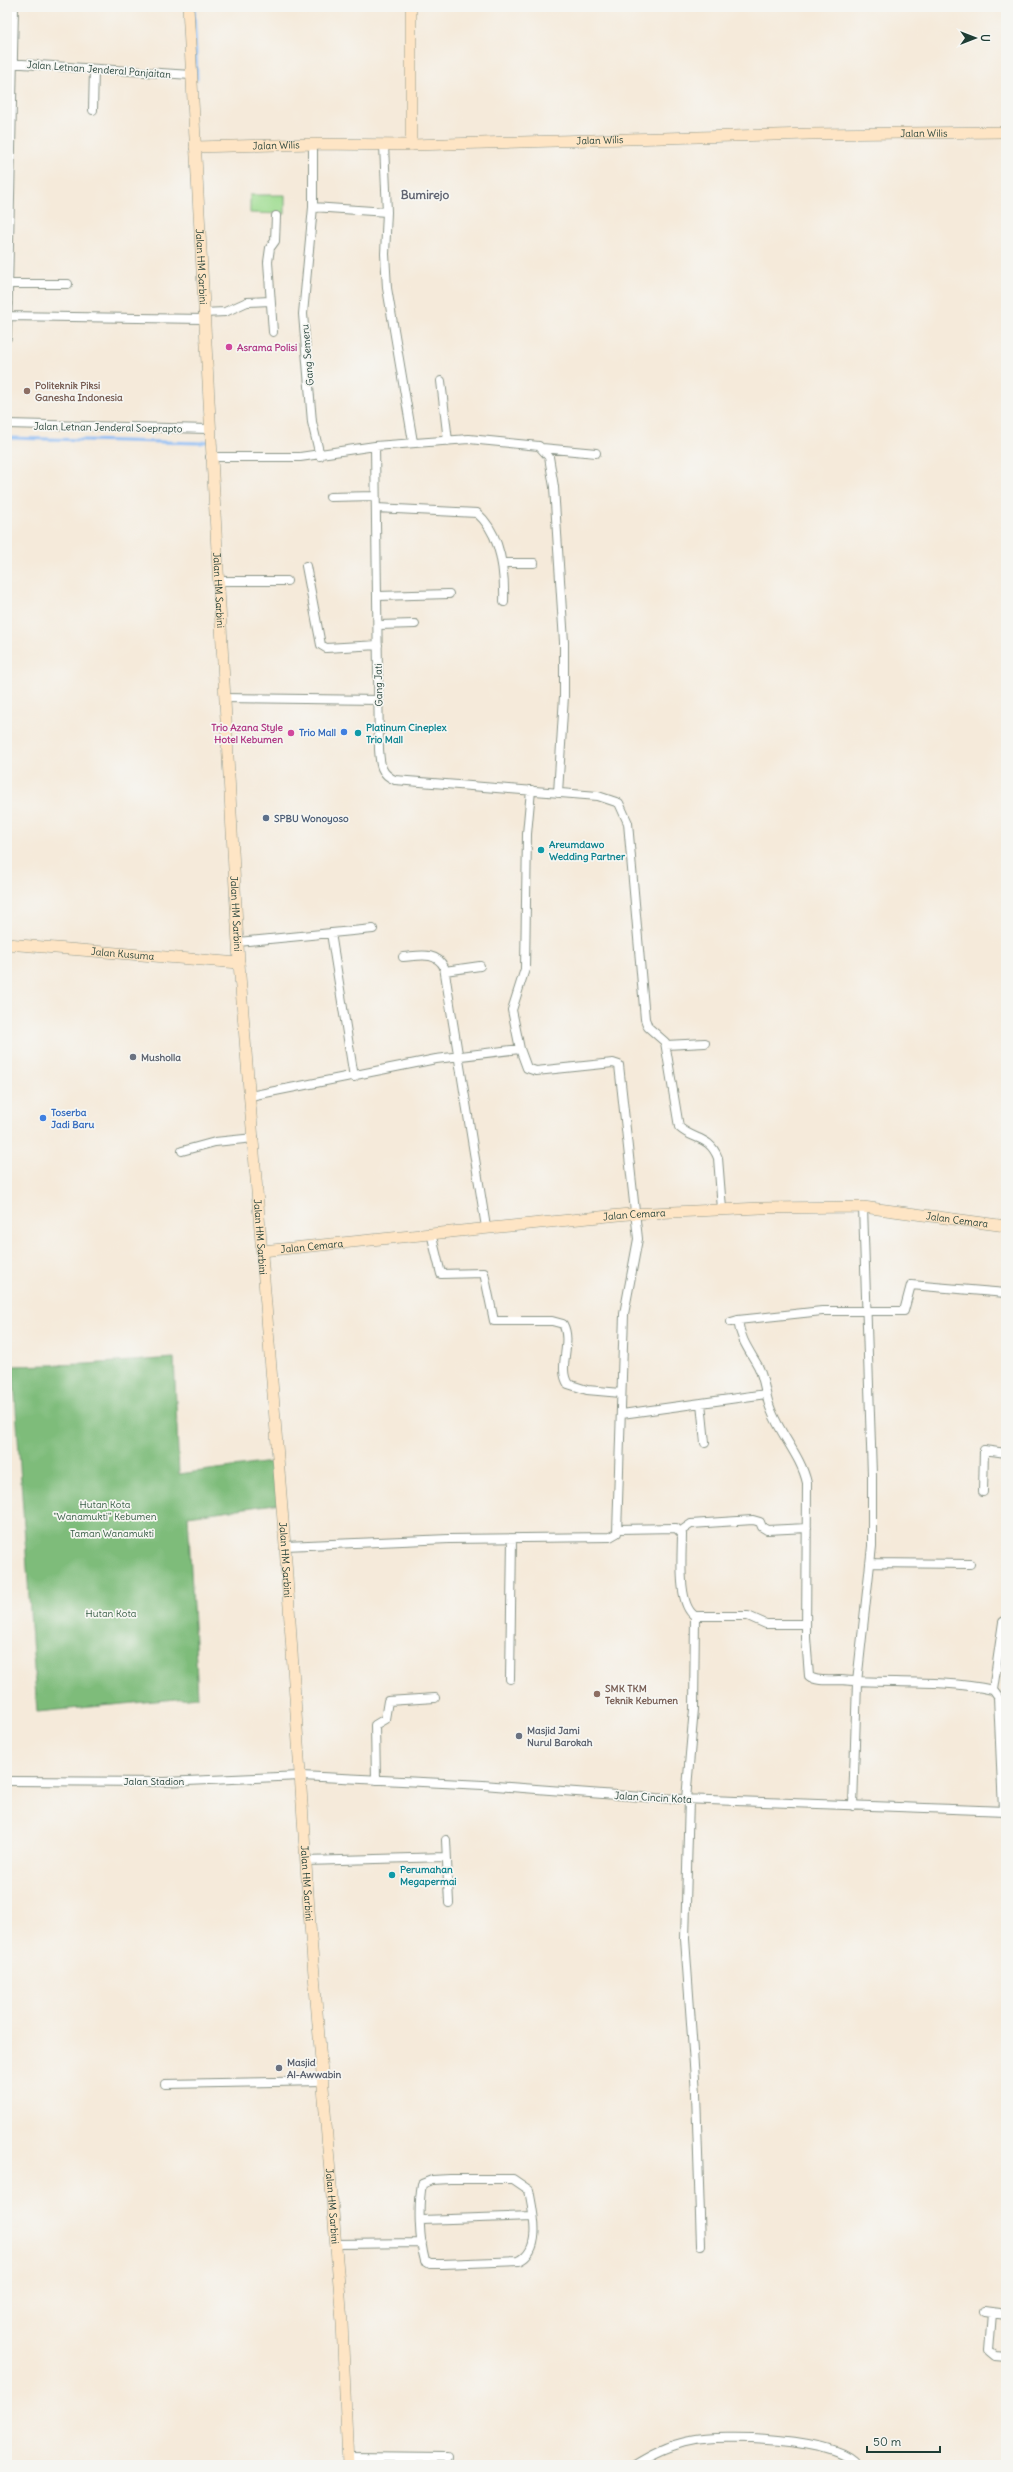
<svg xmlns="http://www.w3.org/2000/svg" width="1013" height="2472" font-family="Delius,sans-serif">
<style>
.green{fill:#9edc90;stroke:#5e8c62}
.forest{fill:#7ebc7a;stroke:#4e7c57}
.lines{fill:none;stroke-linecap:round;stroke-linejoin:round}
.stream{stroke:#89bbf6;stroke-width:3}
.street-casing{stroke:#8a9487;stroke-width:10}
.secondary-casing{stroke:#8a9487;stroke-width:12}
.street{stroke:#fff;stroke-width:8}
.secondary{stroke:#fee5c5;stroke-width:11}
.hotel-dot{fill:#d1479c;stroke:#f6f6f2;stroke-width:1.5}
.education-dot{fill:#8d6e63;stroke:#f6f6f2;stroke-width:1.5}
.shop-dot{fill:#3f7fe0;stroke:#f6f6f2;stroke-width:1.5}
.culture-dot{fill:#0f9aa8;stroke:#f6f6f2;stroke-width:1.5}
.service-dot{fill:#5c6f8a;stroke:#f6f6f2;stroke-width:1.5}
.worship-dot{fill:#6b7280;stroke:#f6f6f2;stroke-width:1.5}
.labels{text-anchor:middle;stroke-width:3.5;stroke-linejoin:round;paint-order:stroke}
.street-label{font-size:10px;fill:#1f3d34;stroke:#f6f6f2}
.hotel-label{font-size:10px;font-weight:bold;fill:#b23c85;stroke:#f6f6f2;text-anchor:start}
.education-label{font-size:10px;font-weight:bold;fill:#785e54;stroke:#f6f6f2;text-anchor:start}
.culture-label{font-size:10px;font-weight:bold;fill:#0d838f;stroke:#f6f6f2;text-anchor:start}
.shop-label{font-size:10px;font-weight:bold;fill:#366cbe;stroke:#f6f6f2;text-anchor:end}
.service-label{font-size:10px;font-weight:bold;fill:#4e5e75;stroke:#f6f6f2;text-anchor:start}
.worship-label{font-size:10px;font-weight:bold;fill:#5b616d;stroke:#f6f6f2;text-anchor:start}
.park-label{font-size:10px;fill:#385d46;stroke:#f6f6f2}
.quarter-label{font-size:12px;font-weight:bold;fill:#606471;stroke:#f6f6f2}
</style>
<rect width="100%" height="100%" fill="#f6f6f2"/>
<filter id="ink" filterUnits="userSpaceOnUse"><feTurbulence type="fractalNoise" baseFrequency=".025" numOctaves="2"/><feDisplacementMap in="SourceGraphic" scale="8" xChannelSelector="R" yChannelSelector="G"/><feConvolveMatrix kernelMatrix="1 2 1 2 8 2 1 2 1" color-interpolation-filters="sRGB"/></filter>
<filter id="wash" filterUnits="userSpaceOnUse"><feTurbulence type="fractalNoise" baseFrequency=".012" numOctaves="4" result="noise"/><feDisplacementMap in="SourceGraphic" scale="16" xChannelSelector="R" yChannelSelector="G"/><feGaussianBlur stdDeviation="0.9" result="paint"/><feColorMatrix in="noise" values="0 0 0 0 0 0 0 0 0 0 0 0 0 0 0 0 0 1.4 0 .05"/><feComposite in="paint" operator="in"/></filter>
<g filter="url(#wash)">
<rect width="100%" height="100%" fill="#f5eada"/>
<!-- green -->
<path class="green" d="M250,195H285V214L250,213Z"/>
<!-- forest -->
<path class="forest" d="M174,1358L179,1474L279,1461L282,1503L188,1516L198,1697L37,1712L13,1366L86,1364Z"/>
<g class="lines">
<!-- stream -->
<path class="stream" d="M194,7L197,79
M7,438L201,443L209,441"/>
</g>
</g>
<g filter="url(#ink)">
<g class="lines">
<!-- street casing -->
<g class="street-casing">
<path id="street" d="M7,63L191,75
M93,110L94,69
M313,144V207L303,314L312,422L320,456
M313,207L387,212L384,145
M387,212L385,254L387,288L413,442
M8,284H68
M203,313L225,312L247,302L270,301
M7,316L203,319
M273,332L268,262L270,248L275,241L276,216
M7,338L14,7
M441,381L448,441
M7,424L209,429
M375,446L379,749C380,763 380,774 395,780L598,796L619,803L628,823L645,1019L648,1027L665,1042L679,1127C694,1141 709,1135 718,1158L722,1209
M542,448L596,453
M210,457H300L375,446L469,439L539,446L549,457L554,487L564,642V696L558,793
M330,497L375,496
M376,508L477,513C502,535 505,572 504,602
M503,563H534
M306,566L321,645L326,648L378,645
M218,581H287
M378,596L449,594
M378,625L415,624
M224,698L379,700
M331,933L354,1077
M238,942L373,929
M403,957C419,956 436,951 444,967L486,1227
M445,971L480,966
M666,1045L705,1043
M250,1096L436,1059L520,1049L512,1010L525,969L527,834L531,790
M182,1151L215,1142L254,1138
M431,1233L441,1274L484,1273L494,1321H552L563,1324C573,1343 557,1367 568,1384L587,1390L621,1393
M738,1320L822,1311H904L911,1285L1006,1293
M731,1322L738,1320C740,1339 749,1350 758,1366C765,1380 765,1396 771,1410C781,1436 801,1456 807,1483L806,1638L809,1676C816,1682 830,1680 839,1680C890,1684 942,1679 993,1690
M701,1403L705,1443
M622,1414L766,1394
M983,1492L984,1450L1006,1453
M618,1529L676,1528L682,1534C682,1554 677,1605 695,1616L694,1709L686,1799
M681,1531L691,1524L753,1520L760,1522L762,1527L767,1530L807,1528
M285,1546L449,1539L610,1537L617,1533L624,1314L638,1239L619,1065L613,1063L536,1071L527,1068L520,1049
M870,1563L970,1564
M695,1616H748L766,1624H806
M510,1679L512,1539
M376,1780L375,1725L385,1719L388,1701L435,1698
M7,1781L164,1782L301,1776L483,1785L656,1798L1006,1811
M689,1799L685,1939L696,2093L701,2245
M853,1806L857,1682L872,1546V1475L863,1207
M1003,1810L998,1697L993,1690L1003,1622L1006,1620
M446,1840L449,1903
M306,1861L446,1857
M165,2084L322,2081
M450,2179H513L529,2190C533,2212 543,2250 519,2261L442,2264H430L425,2261C419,2239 418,2206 422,2184L432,2180Z
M422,2220L533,2216
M336,2244L422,2243
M984,2312L1006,2315
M992,2313L989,2351L995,2356L1006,2357
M348,2457L447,2458
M634,2465C652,2454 669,2445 690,2441C722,2434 838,2437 857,2465"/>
</g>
<!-- secondary casing -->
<g class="secondary-casing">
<g id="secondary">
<path id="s1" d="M188,7L239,963L285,1546L310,1925L342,2322L348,2465"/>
<path d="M411,7V145"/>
<path id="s2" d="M195,147L313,144L411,145L809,134L1006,132"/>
<path id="s3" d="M7,944L239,963"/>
<path id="s4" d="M262,1251L629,1214L761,1208L863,1207L1006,1226"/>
</g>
</g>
<!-- street -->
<use href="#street" class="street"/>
<!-- secondary -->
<use href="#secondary" class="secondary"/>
</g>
</g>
<!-- markers -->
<g class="hotel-dot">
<circle cx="229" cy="347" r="4"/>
<circle cx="291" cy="733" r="4"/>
</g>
<g class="education-dot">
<circle cx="27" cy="391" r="4"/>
<circle cx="597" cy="1694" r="4"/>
</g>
<g class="shop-dot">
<circle cx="344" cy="732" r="4"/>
<circle cx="43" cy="1118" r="4"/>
</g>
<g class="culture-dot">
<circle cx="358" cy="733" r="4"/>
<circle cx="541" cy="850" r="4"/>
<circle cx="392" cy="1875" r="4"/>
</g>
<circle class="service-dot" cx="266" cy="818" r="4"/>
<g class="worship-dot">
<circle cx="133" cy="1057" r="4"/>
<circle cx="519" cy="1736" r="4"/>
<circle cx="279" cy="2068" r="4"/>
</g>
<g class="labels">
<!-- street labels -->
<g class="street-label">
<text transform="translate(99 69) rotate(4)" y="4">Jalan Letnan Jenderal Panjaitan</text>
<text dy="4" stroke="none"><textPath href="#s2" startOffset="729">Jalan Wilis</textPath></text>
<text dy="4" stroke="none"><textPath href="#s2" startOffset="405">Jalan Wilis</textPath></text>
<text dy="4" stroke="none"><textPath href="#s2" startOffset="81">Jalan Wilis</textPath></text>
<text dy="4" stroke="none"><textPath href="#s1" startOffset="260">Jalan HM Sarbini</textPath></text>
<text transform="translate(307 355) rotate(-95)" y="4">Gang Semeru</text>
<text transform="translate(108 427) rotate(1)" y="4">Jalan Letnan Jenderal Soeprapto</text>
<text dy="4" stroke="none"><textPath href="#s1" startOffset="584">Jalan HM Sarbini</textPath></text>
<text transform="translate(378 685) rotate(-91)" y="4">Gang Jati</text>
<text dy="4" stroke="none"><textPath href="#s1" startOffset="908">Jalan HM Sarbini</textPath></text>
<text dy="4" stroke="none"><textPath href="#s3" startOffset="116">Jalan Kusuma</textPath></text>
<text dy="4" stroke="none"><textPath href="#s4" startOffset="374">Jalan Cemara</textPath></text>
<text dy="4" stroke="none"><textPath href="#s4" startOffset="698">Jalan Cemara</textPath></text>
<text dy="4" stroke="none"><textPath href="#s1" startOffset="1232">Jalan HM Sarbini</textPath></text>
<text dy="4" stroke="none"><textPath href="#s4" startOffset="50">Jalan Cemara</textPath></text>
<text dy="4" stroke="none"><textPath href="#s1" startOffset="1556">Jalan HM Sarbini</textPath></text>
<text x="154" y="1785">Jalan Stadion</text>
<text transform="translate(653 1797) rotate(3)" y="4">Jalan Cincin Kota</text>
<text dy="4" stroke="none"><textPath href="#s1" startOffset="1880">Jalan HM Sarbini</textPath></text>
<text dy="4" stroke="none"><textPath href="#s1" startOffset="2204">Jalan HM Sarbini</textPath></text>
</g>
<!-- hotel labels -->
<g class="hotel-label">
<text x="237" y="351">Asrama Polisi</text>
<text x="283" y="731" text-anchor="end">Trio Azana Style<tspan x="283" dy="12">Hotel Kebumen</tspan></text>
</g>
<!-- education labels -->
<g class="education-label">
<text x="35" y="389">Politeknik Piksi<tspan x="35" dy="12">Ganesha Indonesia</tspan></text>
<text x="605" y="1692">SMK TKM<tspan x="605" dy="12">Teknik Kebumen</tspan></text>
</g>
<!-- culture labels -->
<g class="culture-label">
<text x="366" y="731">Platinum Cineplex<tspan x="366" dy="12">Trio Mall</tspan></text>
<text x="549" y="848">Areumdawo<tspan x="549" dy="12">Wedding Partner</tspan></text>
<text x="400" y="1873">Perumahan<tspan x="400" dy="12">Megapermai</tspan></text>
</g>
<!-- shop labels -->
<g class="shop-label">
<text x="336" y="736">Trio Mall</text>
<text x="51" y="1116" text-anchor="start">Toserba<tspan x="51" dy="12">Jadi Baru</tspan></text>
</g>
<!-- service labels -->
<g class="service-label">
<text x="274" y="822">SPBU Wonoyoso</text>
</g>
<!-- worship labels -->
<g class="worship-label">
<text x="141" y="1061">Musholla</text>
<text x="527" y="1734">Masjid Jami<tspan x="527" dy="12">Nurul Barokah</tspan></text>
<text x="287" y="2066">Masjid<tspan x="287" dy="12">Al-Awwabin</tspan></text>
</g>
<!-- park labels -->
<g class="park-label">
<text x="105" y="1508">Hutan Kota<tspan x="105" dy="12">"Wanamukti" Kebumen</tspan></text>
<text x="112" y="1537">Taman Wanamukti</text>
<text x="111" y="1617">Hutan Kota</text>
</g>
<!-- quarter labels -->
<g class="quarter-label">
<text x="425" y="199">Bumirejo</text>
</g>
</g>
<!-- margin -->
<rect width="1013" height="2472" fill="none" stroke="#f6f6f2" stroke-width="24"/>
<!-- north arrow -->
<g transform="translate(975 38) rotate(90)" stroke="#f6f6f2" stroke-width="3" paint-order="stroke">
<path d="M0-3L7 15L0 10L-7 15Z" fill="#1f3d34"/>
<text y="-6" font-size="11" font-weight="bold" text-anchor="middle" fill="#1f3d34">U</text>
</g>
<!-- scale -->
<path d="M867 2446v6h73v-6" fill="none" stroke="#1f3d34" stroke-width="2"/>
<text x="873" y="2446" font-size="12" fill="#1f3d34" stroke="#f6f6f2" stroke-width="3" paint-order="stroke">50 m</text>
</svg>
